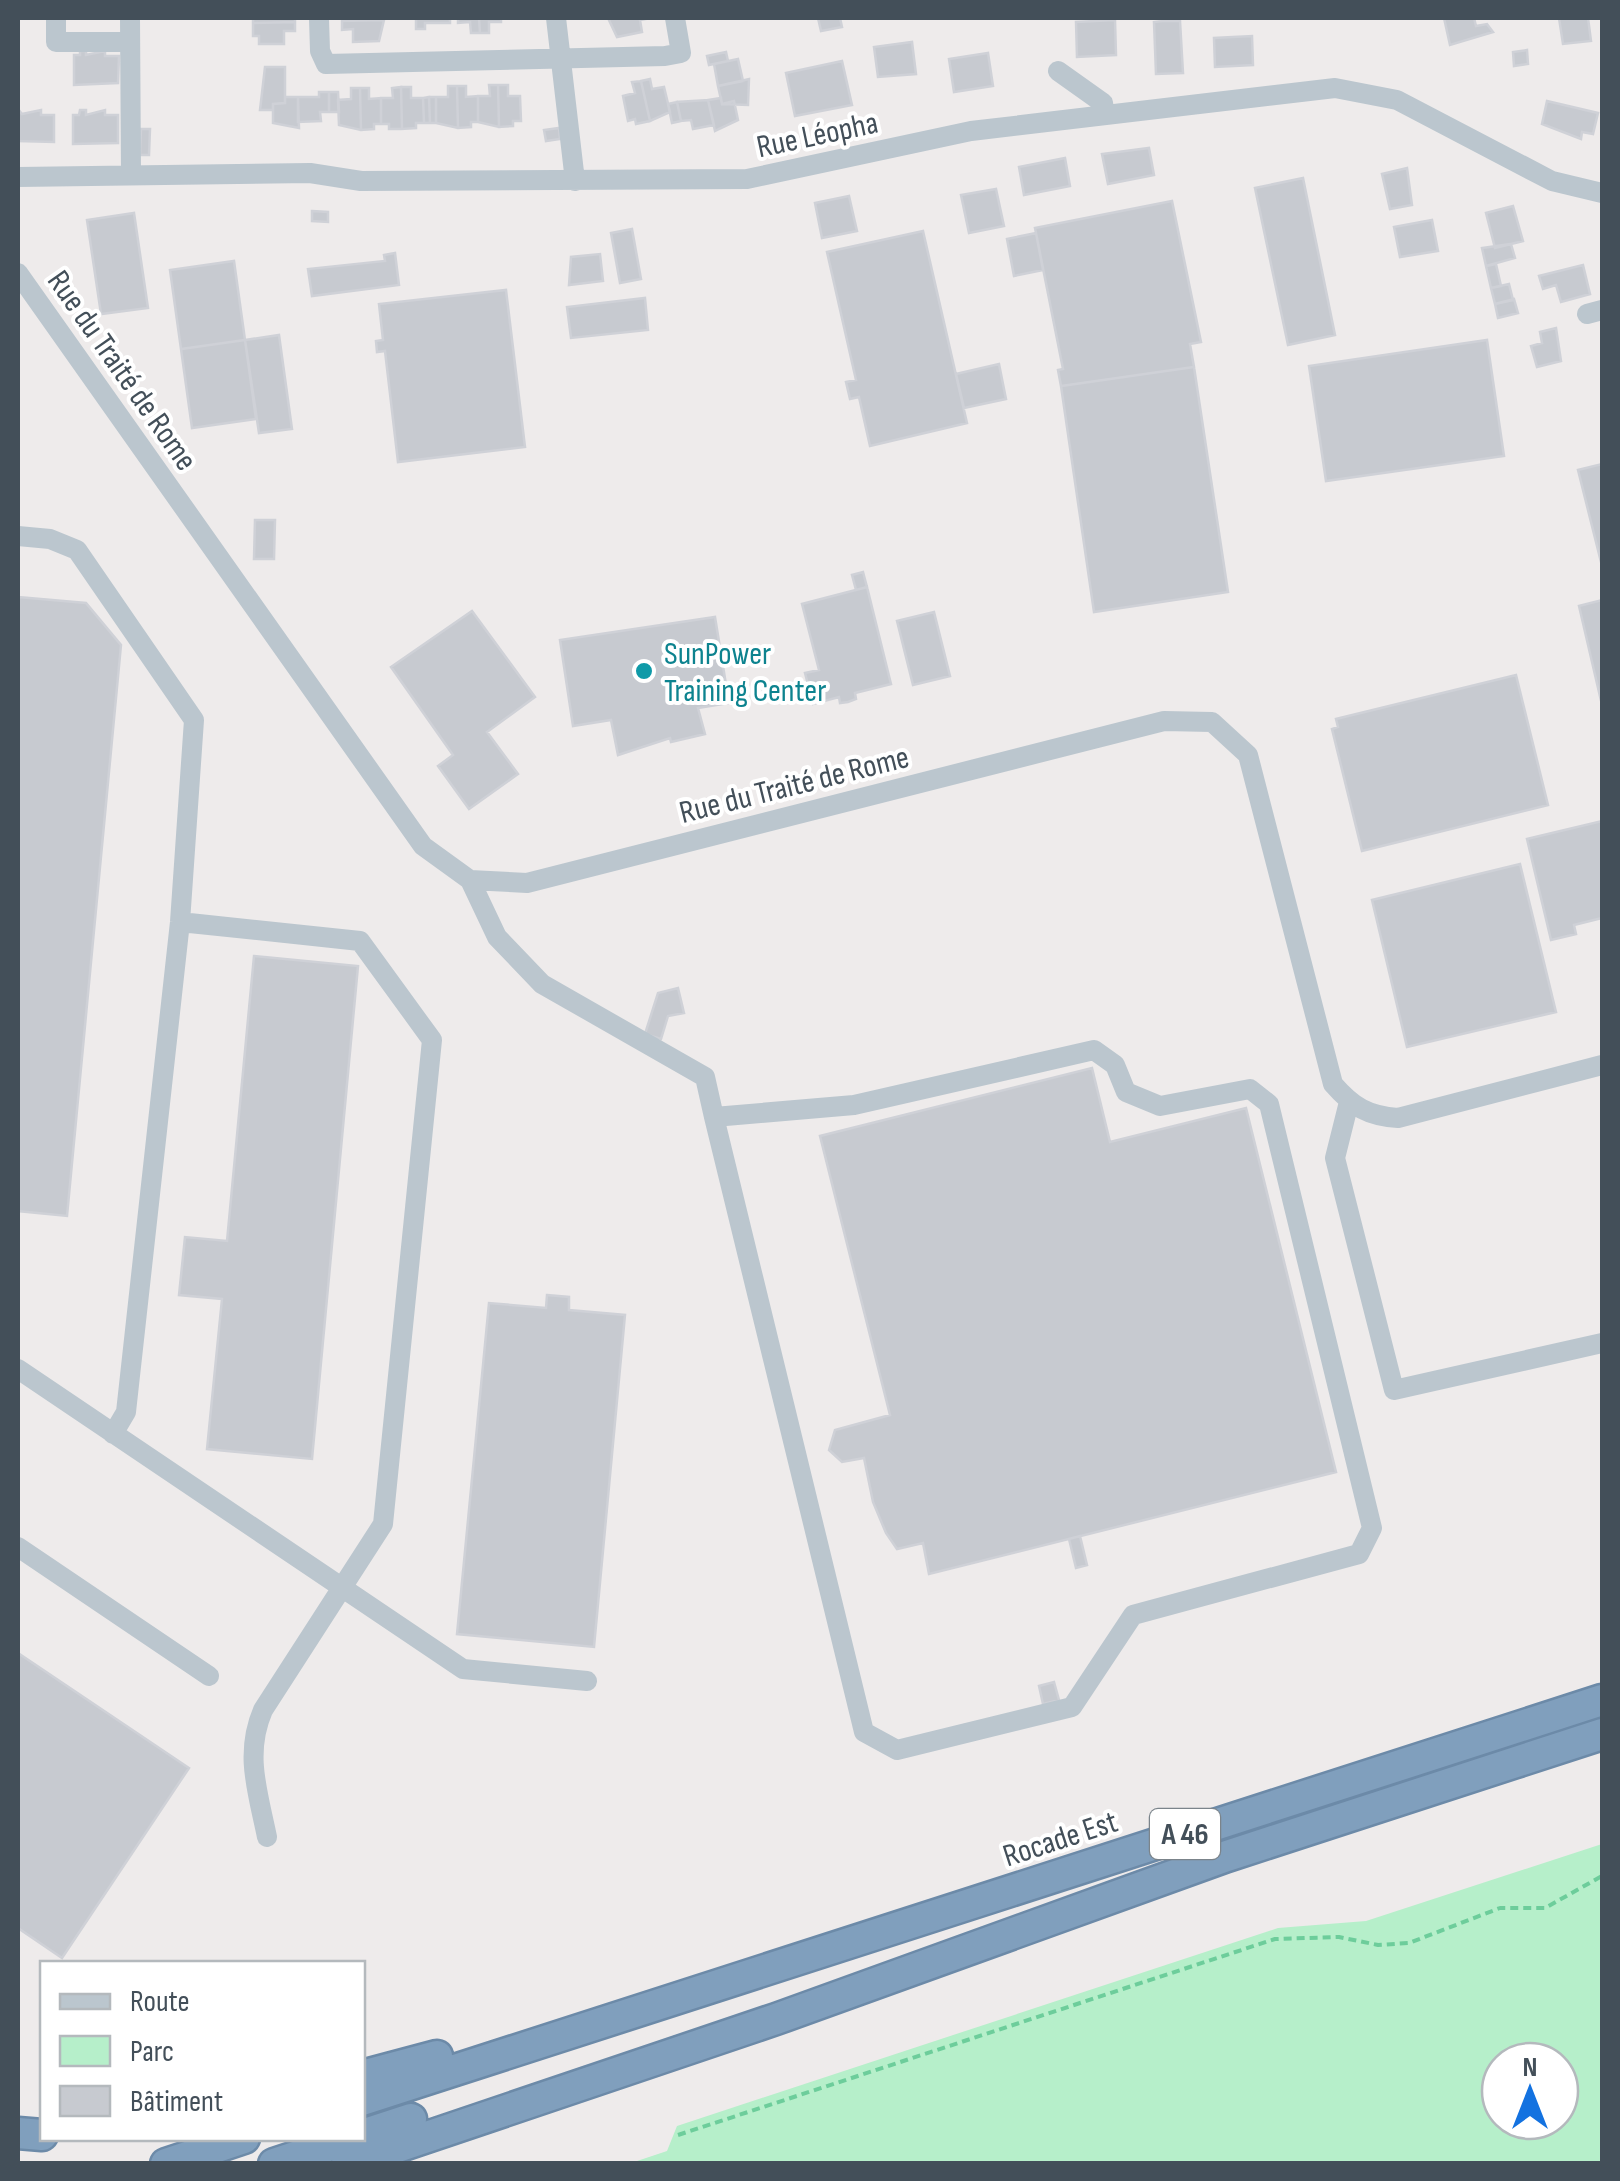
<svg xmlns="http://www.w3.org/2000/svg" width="1620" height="2181" font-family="'Sofia Sans Condensed',sans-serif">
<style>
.green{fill:#b6efca;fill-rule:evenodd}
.building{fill:#c7cad0;stroke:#cfd1d7;stroke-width:2.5}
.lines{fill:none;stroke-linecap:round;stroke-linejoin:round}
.highway-casing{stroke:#6c8aa8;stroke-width:35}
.path{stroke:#6dcd9b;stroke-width:4;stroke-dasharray:8 5;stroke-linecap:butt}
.minor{stroke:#bbc6ce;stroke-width:20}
.highway{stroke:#809fbd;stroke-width:30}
.culture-dot{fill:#0f9aa8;stroke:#fff;stroke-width:4}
.labels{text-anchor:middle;stroke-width:8;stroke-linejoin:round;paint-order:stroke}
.shield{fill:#fff;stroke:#7b848b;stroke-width:2.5}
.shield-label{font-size:30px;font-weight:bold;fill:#434f59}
.street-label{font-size:32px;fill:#434f59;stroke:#fff}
.culture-label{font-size:32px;fill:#0d838f;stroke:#fff;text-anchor:start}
</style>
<rect width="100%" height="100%" fill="#eeebeb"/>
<!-- green -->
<path class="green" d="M1602,1844V2163H631L667,2151L677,2126L1278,1928L1366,1921ZM1500,2061H1560V2121H1500Z"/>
<!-- building -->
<path class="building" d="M253,18H295V22L253,23Z
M416,18H450V23H425V29H416Z
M458,18H479L480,33H471L470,22L458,23Z
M479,18H501V22H489V33H480Z
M608,18H651L640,20L642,32L617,37Z
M818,18H840L842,27L821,31Z
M1444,18H1474L1476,26L1487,24L1493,32L1450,45Z
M1559,18H1588L1591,41L1563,44Z
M384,20L379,41L353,42V29L342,30V21Z
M1115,20L1116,55L1077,57L1076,22Z
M1163,21H1180L1183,73L1156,74L1154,22Z
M295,22V31H284V44H259V36H253V23Z
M1252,36L1253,65L1215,67L1214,38Z
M912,42L916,74L878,77L874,47Z
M1527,50L1528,64L1514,66L1513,52Z
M80,51H86V55L105,51V56H119L118,83L74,85V55H80Z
M726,52L728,61L709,65L707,56Z
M988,53L993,86L954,92L949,59Z
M738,59L743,81L718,86L714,64Z
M842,61L852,105L795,116L786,73Z
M265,67H285V103L273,104V110H260Z
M650,79L652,89L664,87L670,112L650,121L641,81Z
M749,79L748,105L722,104L718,86Z
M641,81L650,121L636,124L635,119L628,121L623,96L635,93L632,82Z
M489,85H498L499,127L478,122V96H490Z
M498,85H508V96H520L521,121H513V126L499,127Z
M448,86H457L458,128L436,123V97H448Z
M457,86H466V97L478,96V122H471V127L458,128Z
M401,87H411V98H423L424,123H416V128L402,129Z
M401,87L402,129H389V124H381V98H393L392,88Z
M351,88H360L361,130L339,125L338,100L351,99Z
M360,88H369V99L381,98V124H374V129L361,130Z
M319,92H329V112H320L321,121L298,122V97H319Z
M329,92H338L339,112H329Z
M285,97H298L299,128L273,123V104L285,103Z
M429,97H436V123H430Z
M429,97L430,123H424L423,98Z
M721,98L722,104L734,101L738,120L715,131L708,100Z
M708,100L714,125L693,129L691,120L681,121L677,102Z
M1547,101L1598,113L1593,134L1582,132L1581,139L1542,124Z
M677,102L681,121L672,123L668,104Z
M18,109L22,114L41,110V115H54V142L18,141Z
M80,110H86V115L105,110V115H118V143L73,144V115H79Z
M559,128L560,139L546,141L544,130Z
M141,129H150L149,155H140Z
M1149,148L1154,175L1108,184L1102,154Z
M1065,158L1070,186L1024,195L1019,167Z
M1407,168L1412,205L1390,209L1382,174Z
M1303,178L1335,335L1288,345L1255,188Z
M996,189L1004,226L969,233L961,195Z
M849,196L857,231L822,238L815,203Z
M1172,201L1201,342L1190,344L1194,367L1061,386L1058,370L1063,369L1035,228Z
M1513,206L1523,241L1495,248L1486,213Z
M312,211L328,212V222L312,221Z
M134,213L148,308L101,314L87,220Z
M1432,220L1438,251L1400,257L1394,227Z
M632,229L641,279L620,283L611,233Z
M923,231L967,423L870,446L859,397L850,399L846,382L856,380L827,252Z
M1036,233L1043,270L1014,276L1007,239Z
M1511,244L1515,258L1486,266L1482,248Z
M395,253L399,285L312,296L308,269L385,261L384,255Z
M600,254L603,281L569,285L571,257Z
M234,261L245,340L181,349L170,270Z
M1496,264L1501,286L1491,288L1486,266Z
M1583,265L1590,294L1561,302L1556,285L1543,289L1539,276Z
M1509,284L1513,300L1495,304L1491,288Z
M506,290L525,447L398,462L385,351L377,352L376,341L383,340L379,304Z
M645,298L648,330L571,338L567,307Z
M1514,299L1518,313L1498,318L1495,304Z
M1556,328L1561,361L1537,367L1531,346L1542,343L1540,332Z
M279,335L292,429L259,433L245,340Z
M245,340L256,419L192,428L181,349Z
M1487,340L1504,456L1326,481L1309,366Z
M999,364L1006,399L964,408L956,374Z
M1194,367L1228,592L1094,612L1061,386Z
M1602,464V562H1601L1578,470Z
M255,520H275L274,559H254Z
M863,572L867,587L856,590L852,575Z
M867,587L891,684L855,693L856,699L848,702L840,703L839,697L813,704L805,673L819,670L802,604Z
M18,597L86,603L121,645L67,1216L18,1211Z
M1602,600V705L1579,606Z
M472,611L535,697L487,732L518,774L469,809L438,766L453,755L391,667Z
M934,612L950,676L913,685L897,621Z
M715,617L729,703L698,708L705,734L671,742L670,738L618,755L611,720L573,726L560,640Z
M1516,675L1548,805L1362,851L1332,729L1338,727L1336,719Z
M1602,821V918L1574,925L1576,934L1551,940L1527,839Z
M1520,864L1556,1012L1407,1047L1372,900Z
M254,956L358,966L312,1459L207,1449L222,1299L179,1295L185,1237L227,1241Z
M678,988L684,1013L668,1016L661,1039L645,1034L658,993Z
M1092,1068L1110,1142L1246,1108L1336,1472L929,1574L923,1543L897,1549L886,1533L873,1502L864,1458L842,1462L829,1450L835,1430L890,1415L820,1136Z
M547,1295L569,1297V1310L625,1315L594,1647L457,1634L489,1303L546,1308Z
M1080,1536L1087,1565L1076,1568L1069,1539Z
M18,1653L189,1768L62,1958L18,1928Z
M1054,1682L1059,1700L1043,1704L1039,1686Z"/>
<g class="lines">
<!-- highway casing -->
<g class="highway-casing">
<path id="highway" d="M362,2076L437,2056
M362,2100L1602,1700
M18,2133L42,2135
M362,2135L411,2119
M166,2164L244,2138
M274,2164L352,2138
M347,2164L776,2019L1227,1856L1602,1734"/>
</g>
<!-- path -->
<path class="path" d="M678,2135L1275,1939L1339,1937L1378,1945L1409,1943L1500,1908H1545L1602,1876"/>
<!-- minor -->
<path class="minor" d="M56,18V42H130
M130,18L131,175
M319,18L320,51L326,64L665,56L681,53L675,18
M556,18L575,181
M1058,71L1103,103L1105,115
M18,177L310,173L361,181L747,179L971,131L1335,88L1397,100L1552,181L1602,193
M18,273L423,846L470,880L527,883L1164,721L1212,722L1248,755L1333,1084C1353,1107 1368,1116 1398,1118L1602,1065
M1587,314L1602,310
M18,536L50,539L77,550L194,720L180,922L126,1412L113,1434
M470,880L497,937L542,984L705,1077L714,1117L864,1732L897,1750L1072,1707L1133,1615L1359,1554L1372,1528L1269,1104L1250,1089L1160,1106L1126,1092L1115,1065L1094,1050L854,1105L714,1117
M180,922L360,941L432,1040L383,1524L263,1710C244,1754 258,1792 267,1837
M1349,1102L1335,1158L1394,1390L1602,1343
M18,1369L463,1669L587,1681
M18,1547L209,1676"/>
<!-- highway -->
<use href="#highway" class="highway"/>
</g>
<!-- markers -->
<circle class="culture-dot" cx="644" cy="671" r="10"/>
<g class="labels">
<!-- shield labels -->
<rect class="shield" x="1150" y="1809" width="70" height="50" rx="8"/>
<g class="shield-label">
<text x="1185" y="1844">A 46</text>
</g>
<!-- street labels -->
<g class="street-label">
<text transform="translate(817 134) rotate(-12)" y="11">Rue Léopha</text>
<text transform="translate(123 370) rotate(55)" y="11">Rue du Traité de Rome</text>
<text transform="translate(794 784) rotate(-14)" y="11">Rue du Traité de Rome</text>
<text transform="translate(1060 1838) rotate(-18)" y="11">Rocade Est</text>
</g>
<!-- culture labels -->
<g class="culture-label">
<text x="664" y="664">SunPower<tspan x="664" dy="37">Training Center</tspan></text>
</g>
</g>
<!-- border -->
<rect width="1620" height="2181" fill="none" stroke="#434f59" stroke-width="40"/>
<!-- legend -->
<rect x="40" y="1961" width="325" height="180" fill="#ffffff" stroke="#b4b9bd" stroke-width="2.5"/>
<rect x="60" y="1994" width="50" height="15" fill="#bbc6ce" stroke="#b4b9bd" stroke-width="2.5"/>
<text x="130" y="2011" font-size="30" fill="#434f59">Route</text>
<rect x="60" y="2036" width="50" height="30" fill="#b6efca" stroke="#b4b9bd" stroke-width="2.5"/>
<text x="130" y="2061" font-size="30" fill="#434f59">Parc</text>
<rect x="60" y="2086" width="50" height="30" fill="#c7cad0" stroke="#b4b9bd" stroke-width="2.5"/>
<text x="130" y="2111" font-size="30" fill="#434f59">Bâtiment</text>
<!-- north arrow -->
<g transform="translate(1530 2091)"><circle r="48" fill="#ffffff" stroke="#b4b9bd" stroke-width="2.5"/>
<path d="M0-8L18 38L0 25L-18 38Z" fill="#1372e0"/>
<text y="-15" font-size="28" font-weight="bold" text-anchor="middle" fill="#434f59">N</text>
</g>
</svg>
